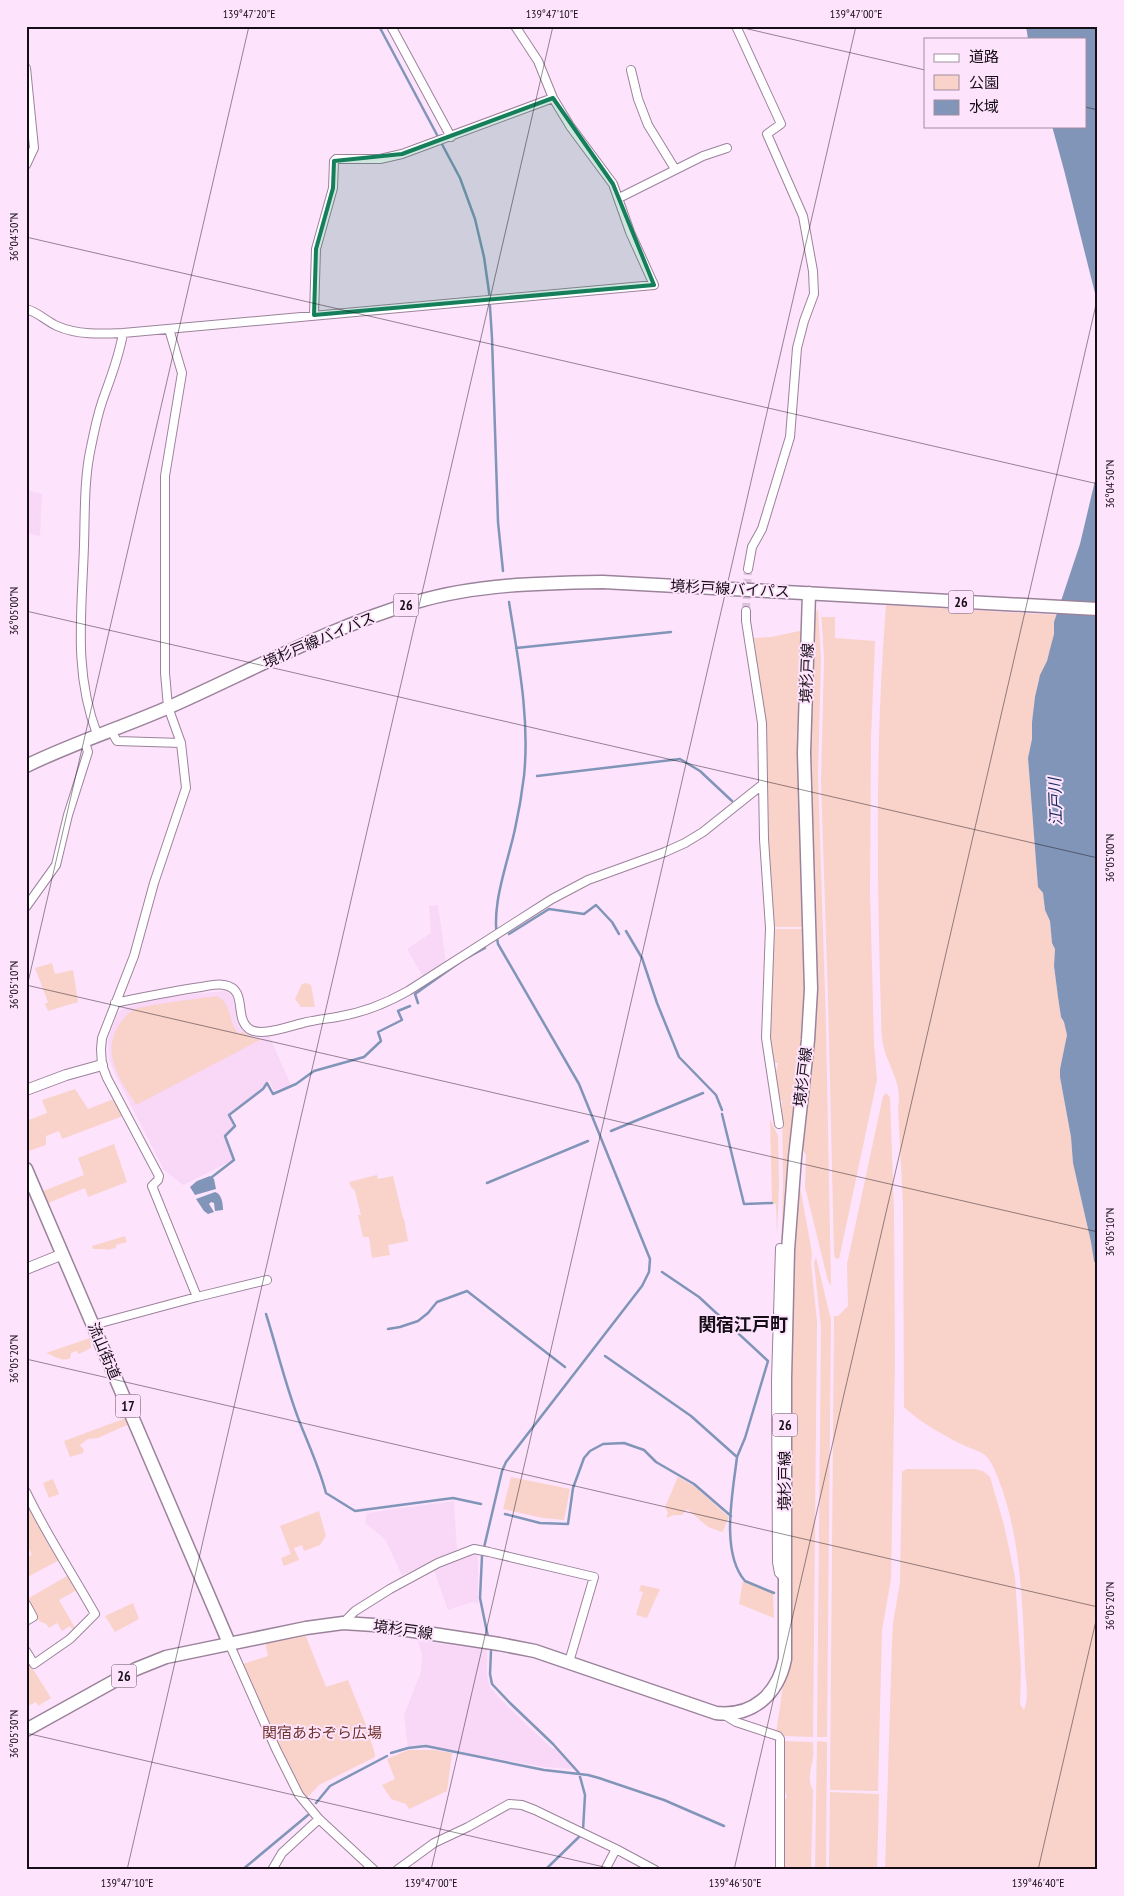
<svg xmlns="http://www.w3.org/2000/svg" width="1124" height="1896" font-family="'PT Sans Narrow','Noto Sans JP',sans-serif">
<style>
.built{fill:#f8d7f7}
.green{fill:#f9d2ca}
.water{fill:#8095b8}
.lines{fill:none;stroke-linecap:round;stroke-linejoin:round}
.stream{stroke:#8095b8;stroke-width:2.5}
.minor-tunnel{stroke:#dbc3da;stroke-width:8;stroke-dasharray:8 4;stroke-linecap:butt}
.minor-casing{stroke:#9b839b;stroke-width:10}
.tertiary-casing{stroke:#9b839b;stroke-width:12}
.primary-casing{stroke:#9b839b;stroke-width:15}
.minor{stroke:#fff;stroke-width:8}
.tertiary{stroke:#fff;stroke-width:10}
.primary{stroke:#fff;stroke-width:12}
.marked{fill:#147f5a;fill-opacity:0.2;stroke:#147f5a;stroke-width:4;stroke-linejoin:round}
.ticks{fill:none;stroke:#160e16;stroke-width:1;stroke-opacity:0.45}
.labels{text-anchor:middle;stroke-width:4;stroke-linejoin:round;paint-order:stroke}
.shield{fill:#fee3fd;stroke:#5c4e5b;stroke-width:1}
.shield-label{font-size:14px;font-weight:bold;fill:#160e16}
.street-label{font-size:15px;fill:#160e16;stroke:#fee3fd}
.park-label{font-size:15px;fill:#6e3328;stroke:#fee3fd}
.water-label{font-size:16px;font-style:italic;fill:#112956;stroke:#fee3fd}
.quarter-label{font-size:18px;font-weight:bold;fill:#160e16;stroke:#fee3fd}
.neatline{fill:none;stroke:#160e16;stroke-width:2}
.ticks-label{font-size:12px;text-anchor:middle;fill:#160e16}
</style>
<rect width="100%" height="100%" fill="#fee3fd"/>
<!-- built -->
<path class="built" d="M26,490L42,494L40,536L26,533Z
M438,905L446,962L424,978L407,949L431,933L429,906Z
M224,991L229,993L233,998L238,1025L245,1033L251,1037L259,1039L269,1036L291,1085L274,1091L269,1080L262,1089L228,1114L234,1126L224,1136L233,1160L183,1185L164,1170L117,1078L109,1059L108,1040L117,1014L124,1008L167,997Z
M454,1501L457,1550L402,1575L385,1539L365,1523L367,1513Z
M478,1553V1603L472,1602L448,1610L433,1567L469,1554Z
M418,1641L487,1650V1675L490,1687L501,1700L531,1729L553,1749L555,1747L575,1769L544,1767L427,1746L408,1748L404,1715L421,1672L422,1655Z"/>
<!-- green -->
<path class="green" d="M886,605L1058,615L1054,622V634L1047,661L1038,682L1032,722V739L1028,758L1038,887L1043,893L1045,910L1050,921L1052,943L1055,949L1054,966L1058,997L1061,1017L1064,1022L1067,1035L1060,1068V1077L1071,1137L1073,1163L1091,1242L1094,1261L1098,1269V1870H885L892,1642L893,1623L900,1582L902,1472L906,1469H975L983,1471L990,1477L1004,1525L1015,1577L1021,1670L1020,1704L1024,1710C1029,1698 1026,1682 1025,1669C1023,1607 1021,1536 998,1478C995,1471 991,1460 985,1455C978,1450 969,1448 961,1444C941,1434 920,1422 904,1407L903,1204L898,1108C903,1082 888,1068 883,1044C881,1034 881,1023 881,1014C877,878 875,741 886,605Z
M818,608L821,659L818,775L826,1023L831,1286L828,1281L805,1187L806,1155L799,1144L805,1088L809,766L814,617Z
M821,608L822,617H835V638L875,641L871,738L870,890L874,1043L877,1080L839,1259L835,1258L834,1253L828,999L821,782L824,659Z
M804,630V927H772L767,840L765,762L766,719L759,683L754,638L771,637Z
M772,929H804L805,999L789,1158L778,1359L783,1185L782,1100L777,1099L775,1076L778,1063H772L768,1028Z
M52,963L55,974L73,970L78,1002L48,1011L45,1004L48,1002L35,968Z
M306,983L311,985L315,1007H301L295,999L302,984Z
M217,996C235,1006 226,1024 240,1034L243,1031L251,1037L259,1039L260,1040L136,1105C128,1092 118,1078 114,1064C107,1044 116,1022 133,1010C141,1005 203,998 217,996Z
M75,1089L88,1109L114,1099L123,1116L62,1139L59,1131L46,1136V1145L26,1152V1121L47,1113L42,1100Z
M886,1093L890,1097L894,1212L895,1361L891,1579L882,1630L878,1791L830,1790L834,1316H838L848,1306L847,1264L883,1096Z
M770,1119L778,1136L779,1184L777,1235L776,1204H772Z
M114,1144L127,1182L88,1197L85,1188L48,1203L43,1191L84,1175L78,1158Z
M377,1175L378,1179L393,1176L403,1218L404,1219L408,1241L388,1245L390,1255L372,1258L369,1237H363L358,1215H361L355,1191L351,1187L349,1182Z
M799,1181L812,1253L811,1263L817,1321L813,1737L783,1736L782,1734L776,1733L784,1680L792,1262Z
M125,1236L127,1242L116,1245V1248L107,1250L106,1249H93L92,1246Z
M816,1257L830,1316L831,1317L827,1737H817L821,1327L814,1263Z
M90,1338L91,1348L79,1354L76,1351L71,1353L70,1358C62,1363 54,1355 46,1353Z
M126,1418L129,1424L98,1438L88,1439L80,1445L84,1450L83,1453L70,1457L64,1441Z
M511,1477L570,1489L564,1520L543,1518L503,1509Z
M678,1477L694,1486L729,1517L723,1531L722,1532L708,1527L687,1509L682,1515H674L666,1518L668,1513L665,1507Z
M53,1479L59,1494L49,1498L43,1483Z
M27,1507L31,1508L48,1544L59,1560L26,1578V1558L32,1555L26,1543Z
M319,1511L326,1536L320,1545L304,1551L302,1545L294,1548L299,1560L284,1566L281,1558L291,1554L280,1526Z
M69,1575L77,1590L59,1600L75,1628L73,1630L70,1626L62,1631L57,1623L49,1628L46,1624L39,1621L27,1599Z
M743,1580L773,1591L774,1618L739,1604Z
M641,1585L660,1589L647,1618L636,1615L643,1592L639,1591Z
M133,1603L139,1619L115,1632L105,1616Z
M305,1634L326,1687L348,1680L366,1725L375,1754V1757L319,1785L307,1798L302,1792L285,1759L243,1664L268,1656L265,1642Z
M26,1658L51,1698L38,1706L36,1702L26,1707Z
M783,1741L813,1742C813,1747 814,1753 813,1758C811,1768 807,1781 813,1790L811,1870H783V1799L787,1798L782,1781Z
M817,1741L827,1742L826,1870H815Z
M408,1750H435L452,1753L447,1791L409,1809L406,1804L391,1799L382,1785L395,1779L387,1759Z
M830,1792L879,1794L877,1870H829Z"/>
<!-- water -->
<path class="water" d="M1026,26H1098V305L1064,170L1052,126H1085V39H1028Z
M1098,468V1269L1094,1261L1091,1242L1073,1163L1071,1137L1060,1077V1069L1067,1035L1064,1022L1061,1017L1058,997L1054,966L1055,949L1052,943L1050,921L1045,910L1043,893L1038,887L1028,758L1032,739V722L1035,697L1040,675L1047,661L1050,649L1054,634V622L1080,544Z
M210,1176L214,1179L216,1189L195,1195L190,1187L197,1181Z
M215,1192C222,1194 223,1204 223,1210L215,1211L214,1203L211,1202L209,1204L214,1212L208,1214L204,1211L196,1199Z"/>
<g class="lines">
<!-- stream -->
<path class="stream" d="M379,26L460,178L475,219L484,257L489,292L492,338L498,522L503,571
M516,648L671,632
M537,776L680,759L700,771L732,801
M626,931L642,958L657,1003L679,1057L716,1095L722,1110
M509,934L549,909L584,914L596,905L612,922L619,934
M418,1003L415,994L463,960L485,948
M722,1114L744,1204L772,1203
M611,1131L703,1093
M212,1177L234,1160L225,1136L235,1126L229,1115L263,1089L267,1083L273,1094L296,1084L314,1071L364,1057L381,1041L378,1032L402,1020L398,1011L410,1006
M487,1183L588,1141
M662,1272L699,1297L768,1361L745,1438L737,1457
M266,1314C278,1352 287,1392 302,1428C311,1450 320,1470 326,1493L355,1511L453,1498L481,1504
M388,1329L400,1327L418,1321L428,1313L437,1302L467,1291L565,1367
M605,1356L691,1416L737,1457C733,1492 720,1552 745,1581L774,1593
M505,1514L540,1523L568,1524L573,1488L584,1458L590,1451L603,1444L624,1443L644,1450L656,1462L694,1484L731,1516
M488,1637L480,1598L482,1556L502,1471L506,1462L642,1286L649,1272L650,1259L579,1084L498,944C490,906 507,866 515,829C519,811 522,793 524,776C530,718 518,659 509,602
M491,1651L490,1674L492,1684L510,1703L553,1744L579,1773L585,1795L583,1830
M391,1753L408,1748L426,1746L544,1770L588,1775L599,1778L664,1800L724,1826
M316,1803L330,1786L387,1756
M242,1870L308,1815
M545,1870L582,1834"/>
<!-- minor-tunnel -->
<path class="minor-tunnel" d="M746,611L748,569"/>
<!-- minor casing -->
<g class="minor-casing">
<path id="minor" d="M391,26L451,137
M736,26L781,124L767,134L803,216L813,271L814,294L804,321L797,348L790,437L762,529L752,547L748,569
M26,68L34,148L26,165
M631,70L638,99L648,125L675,169
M619,198L703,156L727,148
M26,309C38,312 46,321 57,326C77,335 101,334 123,333L654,285L630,232L613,184L570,126L553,98L538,61L515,26
M314,315L316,249L333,188L334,161L336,159H380L402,154L553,98
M169,329L182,373L165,476V673L168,707L181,743L186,788L154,883L134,956L102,1038L101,1049L102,1065L107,1078L159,1176L158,1180L152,1186L197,1297
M746,611V621L762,723L764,839L770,928L766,1038L779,1124
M110,729L117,741L181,743
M97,734C73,671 82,611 84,545C85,513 84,478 91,447C94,432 97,417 102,402C110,379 119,358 123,333
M26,907L56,865L68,815L88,752L84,739
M115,1003C144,997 172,991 201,987C208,986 217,983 224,985C248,989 234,1016 248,1028C259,1038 289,1026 303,1023C314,1020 325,1019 337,1017C361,1013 387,1003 408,991L552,899L588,880L665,852L685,843L703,832L762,785
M780,1248L776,1381L777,1562L779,1573L785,1579
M93,1325L197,1297L267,1280
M26,1492C46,1534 72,1573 95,1614L70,1639L34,1664L26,1651
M26,1604L33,1617L26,1621
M343,1623L355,1611L390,1589L438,1563L474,1549L489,1552L594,1577L569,1662
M229,1643L276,1749L299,1795L319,1819L374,1870
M723,1714L736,1722L778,1736L780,1739V1870
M272,1870L282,1853L319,1819
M397,1870L434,1843L468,1827L509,1804L522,1805L535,1810L616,1849L655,1870
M605,1870L616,1849"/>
</g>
<!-- tertiary casing -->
<g class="tertiary-casing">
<path id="tertiary" d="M26,1090L66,1075L102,1065
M26,1269L63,1254"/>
</g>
<!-- primary casing -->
<g class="primary-casing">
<path id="primary" d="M26,766C75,742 127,726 176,704C254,669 333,626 416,602C476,584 541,583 603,582L1098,609
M26,1169L229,1643
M26,1730L136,1669L166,1657L306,1628L343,1623L374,1625L499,1644L535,1651L716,1713C753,1717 778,1694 785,1659V1379L788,1250L795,1157L808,1040L811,989L804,753L809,593"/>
</g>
<!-- minor -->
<use href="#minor" class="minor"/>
<!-- tertiary -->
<use href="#tertiary" class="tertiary"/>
<!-- primary -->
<use href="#primary" class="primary"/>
</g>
<!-- marked area -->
<path class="marked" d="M553,98L613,184L654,285L314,315L316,249L333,188L334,161L402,154Z"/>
<!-- ticks -->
<path class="ticks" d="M735,26L925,70M1085,107L1098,110M26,237L1098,484M26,611L1098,858M26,985L1098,1232M26,991L249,26M26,1359L1098,1607M26,1733L617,1870M127,1870L553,26M431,1870L856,26M734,1870L1098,296M1038,1870L1098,1612"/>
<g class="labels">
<!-- shield labels -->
<g class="shield">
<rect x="948.5" y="590.5" width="25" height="23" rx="4"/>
<rect x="393.5" y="593.5" width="25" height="23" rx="4"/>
<rect x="115.5" y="1394.5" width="25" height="23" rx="4"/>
<rect x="772.5" y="1413.5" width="25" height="23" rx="4"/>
<rect x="111.5" y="1664.5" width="25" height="23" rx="4"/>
</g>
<g class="shield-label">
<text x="961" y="607">26</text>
<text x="406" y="610">26</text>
<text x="128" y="1411">17</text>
<text x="785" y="1430">26</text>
<text x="124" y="1681">26</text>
</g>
<!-- street labels -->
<g class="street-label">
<text transform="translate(730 589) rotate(3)" y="5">境杉戸線バイパス</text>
<text transform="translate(319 640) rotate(-23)" y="5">境杉戸線バイパス</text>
<text transform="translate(807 673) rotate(-88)" y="5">境杉戸線</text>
<text transform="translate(803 1077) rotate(-83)" y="5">境杉戸線</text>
<text transform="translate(104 1351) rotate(67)" y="5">流山街道</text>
<text transform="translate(785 1481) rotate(-90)" y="5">境杉戸線</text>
<text transform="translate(403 1630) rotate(8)" y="5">境杉戸線</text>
</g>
<!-- park labels -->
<g class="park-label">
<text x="322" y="1738">関宿あおぞら広場</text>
</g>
<!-- water labels -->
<g class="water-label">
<text transform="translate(1055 802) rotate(-92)" y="6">江戸川</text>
</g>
<!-- quarter labels -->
<g class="quarter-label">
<text x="743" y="1331">関宿江戸町</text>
</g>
</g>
<!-- border -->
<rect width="1124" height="1896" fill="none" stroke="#fee3fd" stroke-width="55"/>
<!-- legend -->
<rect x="924" y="38" width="162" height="90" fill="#fee3fd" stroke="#a18ea1"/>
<rect x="934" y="54" width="25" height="8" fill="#ffffff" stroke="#a18ea1"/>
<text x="969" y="62" font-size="15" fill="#160e16">道路</text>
<rect x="934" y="75" width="25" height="15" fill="#f9d2ca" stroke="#a18ea1"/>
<text x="969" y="88" font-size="15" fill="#160e16">公園</text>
<rect x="934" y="100" width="25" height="15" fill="#8095b8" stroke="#a18ea1"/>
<text x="969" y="112" font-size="15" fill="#160e16">水域</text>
<rect x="28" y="28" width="1068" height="1840" class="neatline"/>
<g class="ticks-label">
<text x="249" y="18">139°47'20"E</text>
<text x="552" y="18">139°47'10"E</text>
<text x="856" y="18">139°47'00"E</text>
<text transform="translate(14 237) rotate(-90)" y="4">36°04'50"N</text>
<text transform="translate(1110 484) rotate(-90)" y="4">36°04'50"N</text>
<text transform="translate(14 611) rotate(-90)" y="4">36°05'00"N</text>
<text transform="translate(1110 858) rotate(-90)" y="4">36°05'00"N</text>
<text transform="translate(14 985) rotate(-90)" y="4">36°05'10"N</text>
<text transform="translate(1110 1232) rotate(-90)" y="4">36°05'10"N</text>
<text transform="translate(14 1359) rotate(-90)" y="4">36°05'20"N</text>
<text transform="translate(1110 1606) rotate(-90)" y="4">36°05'20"N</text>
<text transform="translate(14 1734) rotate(-90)" y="4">36°05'30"N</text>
<text x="127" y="1887">139°47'10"E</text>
<text x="431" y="1887">139°47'00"E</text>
<text x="735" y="1887">139°46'50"E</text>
<text x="1038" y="1887">139°46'40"E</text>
</g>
</svg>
